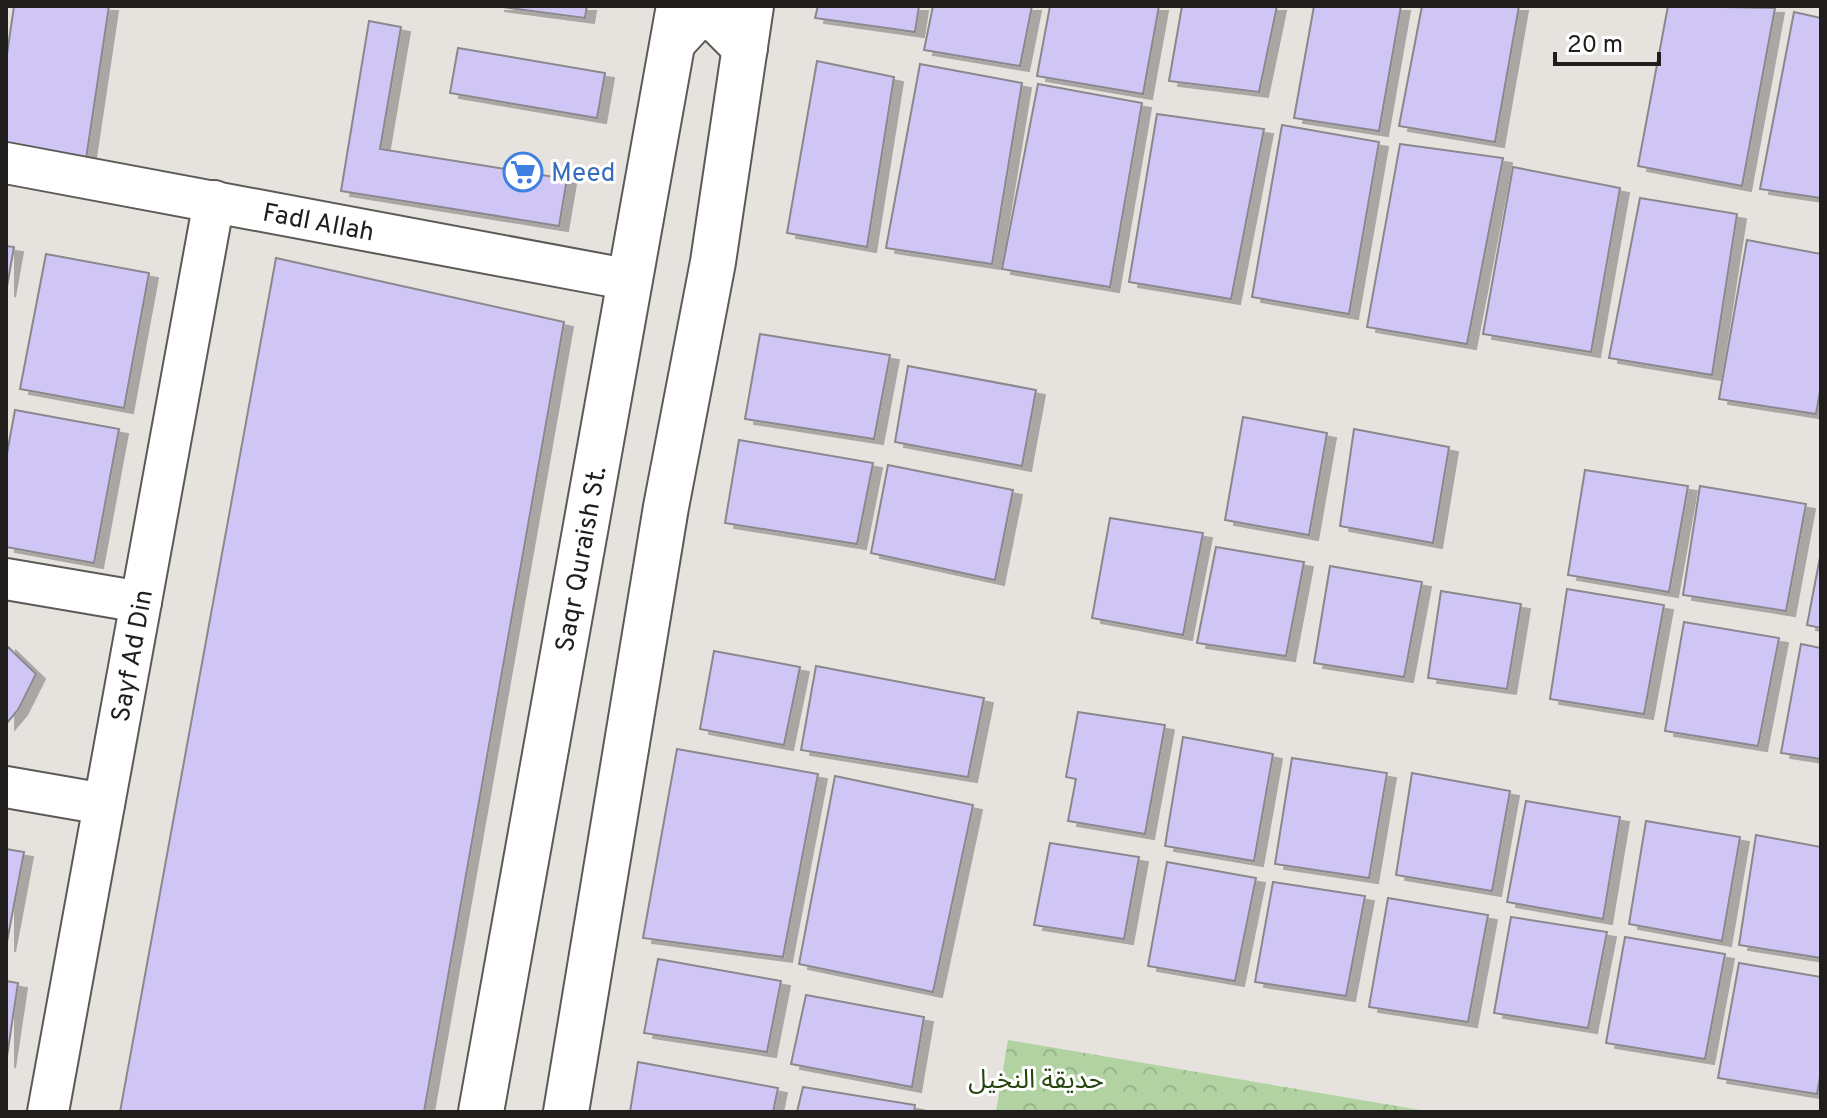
<svg xmlns="http://www.w3.org/2000/svg" width="1827" height="1118" font-family="Overpass,'Noto Sans Arabic',sans-serif">
<style>
.forest{fill:url(#forest-crowns)}
.building{fill:#d0c6f6;stroke:#89888d;stroke-width:2;filter:url(#shadow)}
.lines{fill:none;stroke-linecap:round;stroke-linejoin:round}
.street-casing{stroke:#5c5a56;stroke-width:44}
.secondary-casing{stroke:#5c5a56;stroke-width:48}
.street{stroke:#fff;stroke-width:40}
.secondary{stroke:#fff;stroke-width:44}
.labels{text-anchor:middle;stroke-width:6;stroke-linejoin:round;paint-order:stroke}
.shop-label{font-size:26px;fill:#366cbe;stroke:#fff;text-anchor:start}
.street-label{font-size:26px;fill:#1f1e1c;stroke:#fff}
.park-label{font-size:26px;fill:#25450d;stroke:#fff}
</style>
<defs>
<pattern id="forest-crowns" width="20" height="18" patternUnits="userSpaceOnUse" patternTransform="scale(2)"><rect width="20" height="18" fill="#b2d3a1"/><path d="M2 6a3 3 0 1 1 6 0M12 15a3 3 0 1 1 6 0" fill="none" stroke="#99b58a"/></pattern>
<filter id="shadow"><feDropShadow dx="9" dy="5" stdDeviation="0" flood-color="#0004"/></filter>
</defs>
<rect width="100%" height="100%" fill="#e6e3df"/>
<!-- forest -->
<path class="forest" d="M1008,1040L1432,1112H996Z"/>
<!-- building -->
<path class="building" d="M14,6H109L86,159L6,148V61Z
M495,6H587L585,18Z
M818,6H919L915,32L815,18Z
M933,6H1032L1020,66L924,50Z
M1050,6H1159L1143,94L1037,76Z
M1182,6H1277L1259,92L1169,81Z
M1314,6H1401L1379,131L1294,118Z
M1422,6H1519L1495,142L1399,126Z
M1668,6L1775,8L1742,186L1638,166Z
M1794,12L1821,18V198L1760,189Z
M369,21L401,27L380,149L567,179L559,226L341,191Z
M458,48L605,73L597,118L450,93Z
M817,61L894,77L867,247L787,233Z
M920,64L1022,83L992,264L886,248Z
M1038,84L1142,103L1110,287L1002,269Z
M1157,114L1264,129L1231,299L1129,282Z
M1282,125L1379,142L1349,314L1252,297Z
M1400,144L1503,158L1467,344L1367,327Z
M1513,167L1620,188L1591,352L1483,334Z
M1640,198L1737,214L1712,375L1609,358Z
M1747,240L1821,254V386L1816,414L1719,399Z
M6,246L14,247L6,292Z
M46,254L149,273L124,408L20,389Z
M276,258L564,322L424,1112H120Z
M760,334L890,355L874,439L745,419Z
M908,366L1036,390L1022,466L895,442Z
M15,410L119,429L94,563L6,547V459Z
M1243,417L1327,433L1309,535L1225,520Z
M1354,429L1449,447L1433,543L1340,526Z
M739,440L873,463L857,544L725,523Z
M888,465L1013,490L995,580L871,553Z
M1585,470L1688,486L1669,592L1568,575Z
M1700,486L1806,504L1786,611L1683,595Z
M1110,518L1203,533L1183,635L1092,618Z
M1216,547L1304,562L1286,656L1197,643Z
M1821,552V628L1807,625Z
M1330,566L1422,582L1404,677L1314,663Z
M1567,589L1664,605L1644,714L1550,699Z
M1441,591L1521,604L1507,689L1428,678Z
M1684,622L1779,638L1758,746L1665,731Z
M1801,644L1821,648V759L1781,753Z
M7,646L36,674L18,710L6,724Z
M714,651L800,667L784,745L700,729Z
M816,666L984,698L968,777L801,750Z
M1078,712L1165,725L1145,834L1068,821L1076,779L1066,777Z
M1183,737L1273,754L1254,861L1165,846Z
M677,749L818,774L783,957L643,938Z
M1292,758L1387,773L1369,878L1275,864Z
M1412,773L1510,791L1492,891L1396,875Z
M835,776L973,805L933,992L799,964Z
M1526,801L1620,817L1603,919L1507,902Z
M1646,821L1740,837L1722,941L1629,924Z
M1756,835L1821,847V958L1739,945Z
M1050,843L1139,857L1124,939L1034,925Z
M6,849L24,852L6,947Z
M1167,862L1256,878L1235,981L1148,966Z
M1273,882L1365,896L1346,996L1255,982Z
M1388,898L1488,915L1468,1022L1369,1007Z
M1511,917L1607,932L1588,1028L1494,1013Z
M1625,937L1725,954L1705,1059L1606,1043Z
M658,959L781,981L767,1052L644,1033Z
M1739,963L1821,977V1072L1817,1094L1718,1078Z
M6,981L18,983L6,1063Z
M806,995L924,1017L912,1087L791,1064Z
M638,1062L778,1088L773,1112H630Z
M803,1087L915,1105L914,1112H797Z"/>
<g class="lines">
<!-- street casing -->
<g class="street-casing">
<g id="street">
<path id="s1" d="M6,163L631,280"/>
<path d="M6,579L141,602"/>
<path d="M6,787L104,804"/>
<path id="s2" d="M48,1112L214,201"/>
</g>
</g>
<!-- secondary casing -->
<g class="secondary-casing">
<g id="secondary">
<path d="M673,42L697,16L717,20L745,48"/>
<path id="s3" d="M481,1112L679,6"/>
<path d="M566,1112L666,507L713,262L751,6"/>
</g>
</g>
<!-- street -->
<use href="#street" class="street"/>
<!-- secondary -->
<use href="#secondary" class="secondary"/>
</g>
<!-- icons -->
<defs>
<g id="supermarket-ring" transform="scale(2)"><circle r="9.5" fill="#fff" stroke="#3f7fe0" stroke-width="1.5"/><path d="M-6-5.5h2.5l.6 2H6L4.5 2H-2.5L-4.4-4H-6ZM-1.5 3.2a1.3 1.3 0 1 0 .1 0ZM3 3.2a1.3 1.3 0 1 0 .1 0Z" fill="#3f7fe0"/></g>
</defs>
<g fill-rule="evenodd">
<use href="#supermarket-ring" x="523" y="172"/>
</g>
<g class="labels">
<!-- shop labels -->
<g class="shop-label">
<text x="551" y="181">Meed</text>
</g>
<!-- street labels -->
<g class="street-label">
<text dy="9" stroke="none"><textPath href="#s1" startOffset="318">Fadl Allah</textPath></text>
<text dy="9" stroke="none"><textPath href="#s3" startOffset="562">Saqr Quraish St.</textPath></text>
<text dy="9" stroke="none"><textPath href="#s2" startOffset="464">Sayf Ad Din</textPath></text>
</g>
<!-- park labels -->
<g class="park-label">
<text x="1036" y="1088">حديقة النخيل</text>
</g>
</g>
<!-- border -->
<rect width="1827" height="1118" fill="none" stroke="#1f1e1c" stroke-width="16"/>
<!-- scale -->
<path d="M1555 52v12h104v-12" fill="none" stroke="#1f1e1c" stroke-width="4"/>
<text x="1567" y="52" font-size="24" fill="#1f1e1c" stroke="#ffffff" stroke-width="6" paint-order="stroke">20 m</text>
</svg>
